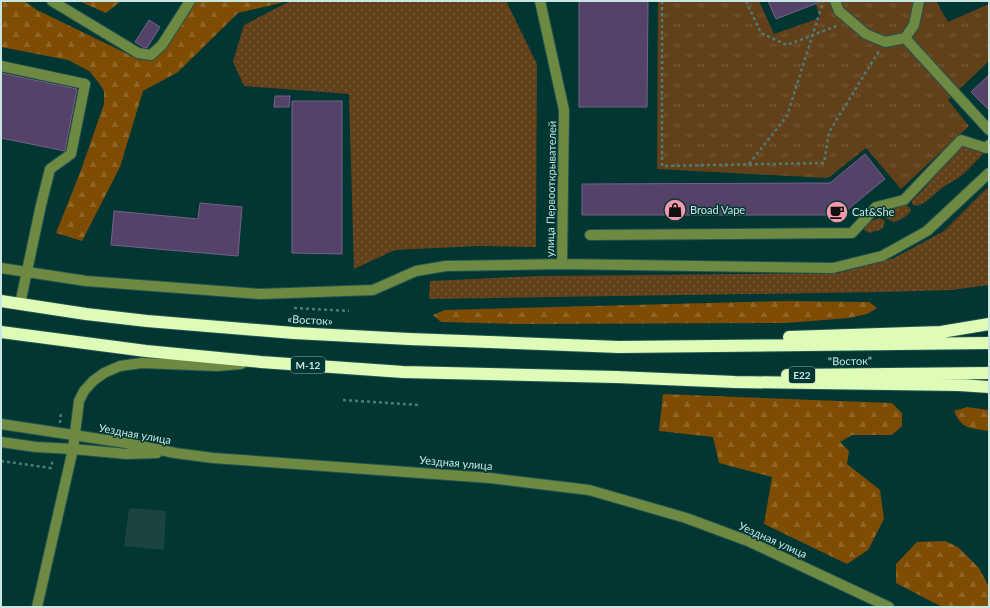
<svg xmlns="http://www.w3.org/2000/svg" width="990" height="608" font-family="Lato,sans-serif">
<style>
.built{fill:#1b433f}
.grass{fill:url(#grass-dots)}
.forest{fill:url(#forest-firs)}
.park{fill:url(#park-tufts)}
.building{fill:#554268;stroke:#76628a}
.lines{fill:none;stroke-linecap:round;stroke-linejoin:round}
.minor-casing{stroke:#21524e;stroke-width:12}
.highway-casing{stroke:#21524e;stroke-width:14}
.path{stroke:#4f7b77;stroke-width:2.5;stroke-dasharray:3 3;stroke-linecap:butt}
.minor{stroke:#6e8942;stroke-width:10}
.highway{stroke:#defbb8;stroke-width:12}
.labels{text-anchor:middle;stroke-width:3;stroke-linejoin:round;paint-order:stroke}
.shield{fill:#013632;stroke:#8cb2ae;stroke-width:1}
.shield-label{font-size:10px;font-weight:bold;fill:#c8e7e3}
.street-label{font-size:11px;fill:#c8e7e3;stroke:#013632}
.poi-label{font-size:11px;fill:#c8e7e3;stroke:#013632;text-anchor:start}
</style>
<defs>
<pattern id="grass-dots" width="8" height="8" patternUnits="userSpaceOnUse"><rect width="8" height="8" fill="#62401a"/><path d="M2 2h.1M6 6h.1" fill="none" stroke="#775c3b" stroke-width="1.8" stroke-linecap="round"/></pattern>
<pattern id="forest-firs" width="22" height="20" patternUnits="userSpaceOnUse"><rect width="22" height="20" fill="#7f4c04"/><path d="M5 1l3.5 6h-7zM16 11l3.5 6h-7z" fill="#906628"/></pattern>
<pattern id="park-tufts" width="24" height="20" patternUnits="userSpaceOnUse"><rect width="24" height="20" fill="#62401a"/><path d="M3 7l-1-3M5 7V3M7 7l1-3M15 17l-1-3M17 17v-4M19 17l1-3" fill="none" stroke="#775c3b"/></pattern>
</defs>
<rect width="100%" height="100%" fill="#013632"/>
<!-- built -->
<path class="built" d="M129,508L166,511L164,550L124,546Z"/>
<!-- grass -->
<path class="grass" d="M290,1H506L537,64L536,247L478,246L395,250L354,269L349,94L244,86L233,62L244,25Z
M964,145L985,152C976,161 968,171 958,178C953,182 947,184 942,188C935,193 920,211 912,204V200L922,191L951,155L959,147Z
M989,186V285L952,290L885,292L429,299L430,281L537,276L838,273L894,258L944,231Z
M901,204H905L910,208L911,211C907,216 901,220 894,222L885,218L883,215L885,210Z
M879,218L884,220L885,223L882,229L869,233L864,230C866,223 872,220 879,218Z"/>
<!-- forest -->
<path class="forest" d="M1,1H24L37,10L140,60L162,53L196,1H289L238,13L178,72L143,91L120,167L82,241L56,233L81,170L104,104V91L99,83L89,71L68,60L1,47Z
M79,1H121L106,13Z
M785,301L869,302L877,308L867,314L849,318L786,323L518,324L441,322L433,315L445,310Z
M663,394L892,403L902,413V426L892,435H852L840,442L849,451L847,464L880,490L884,519L868,550L847,564L764,524L772,477L719,463L713,437L659,431Z
M967,407L989,410V431C971,428 962,430 954,411Z
M945,541L958,547L979,568L989,587V607H942L896,583V564L917,542Z"/>
<!-- park -->
<path class="park" d="M658,1H759L774,34L820,18L815,1H936L948,22L989,4V61L948,100L969,126L901,189L866,148L828,178L657,169Z"/>
<!-- building -->
<path class="building" d="M579,1H648L647,107H579Z
M768,1H820V2L776,19Z
M149,20L160,27L147,48L143,47L135,42Z
M1,73L77,89L65,151L1,138Z
M989,75V110L971,92Z
M275,96H290L289,107H274Z
M292,101H342V254L292,253Z
M865,154L885,179L841,215H582V184L830,183Z
M200,203L242,207L238,256L111,245L114,211L198,219Z"/>
<g class="lines">
<!-- minor casing -->
<g class="minor-casing">
<path id="minor" d="M52,1L138,53L151,55L162,45L190,1
M540,1L564,110L562,264
M835,1L839,11L866,34L885,42L905,38L914,25L919,1
M905,38L989,130
M1,66L85,84L71,154L50,169L41,205L20,304
M590,235L852,233L876,207L904,200L961,140L986,148L989,145
M1,268L86,281L260,294L373,290L416,271L446,266L562,264L833,268L882,256L927,231L989,173
M1,424L126,443L175,453L213,458L490,478L589,490L686,518L748,541L889,607
M1,442L36,447L73,449L127,454L157,453
M37,607L73,449L79,401L84,391L93,381L104,373L120,366L142,363L217,366L241,364"/>
</g>
<!-- highway casing -->
<g class="highway-casing">
<path id="highway" d="M1,301L86,314L147,321L294,333L409,339L619,347L989,343
M1,332L146,351L261,362L403,372L616,377L735,382L959,385L989,387
M789,337L941,332L989,324
M787,375L989,373"/>
</g>
<!-- path -->
<path class="path" d="M662,1V166L824,163L829,132L879,51
M746,1L761,33L787,45L839,25
M749,164L787,116L823,2
M294,308L349,311
M343,400L419,405
M60,423L61,412
M1,461L51,468L53,459"/>
<!-- minor -->
<use href="#minor" class="minor"/>
<!-- highway -->
<use href="#highway" class="highway"/>
</g>
<!-- icons -->
<defs>
<g id="shop-disc" transform="scale(1.15)"><circle r="9.5" fill="#f39aac" stroke="#013632"/><path d="M-5-2.5h2.3a2.7 3.5 0 0 1 5.4 0H5L5.5 6h-11ZM-1.5-2.5h3a1.5 2.3 0 0 0-3 0Z" fill="#111"/></g>
<g id="cafe-disc" transform="scale(1.15)"><circle r="9.5" fill="#f39aac" stroke="#013632"/><path d="M-5.5-4.5H6V0H3Q3 3.5 0 3.5H-2.5Q-5.5 3.5-5.5 0ZM3-3.2v2h1.7v-2ZM-6 4.5H4V6H-6Z" fill="#111"/></g>
</defs>
<g fill-rule="evenodd">
<use href="#shop-disc" x="675" y="210"/>
<use href="#cafe-disc" x="837" y="212"/>
</g>
<g class="labels">
<!-- shield labels -->
<g class="shield">
<rect x="291" y="357" width="34" height="16" rx="3"/>
<rect x="789" y="367" width="26" height="16" rx="3"/>
</g>
<g class="shield-label">
<text x="308" y="369">М-12</text>
<text x="802" y="379">E22</text>
</g>
<!-- street labels -->
<g class="street-label">
<text transform="translate(551 189) rotate(-89)" y="4">улица Первооткрывателей</text>
<text transform="translate(310 320) rotate(3)" y="4">«Восток»</text>
<text transform="translate(850 361) rotate(-1)" y="4">"Восток"</text>
<text transform="translate(135 434) rotate(10)" y="4">Уездная улица</text>
<text transform="translate(456 463) rotate(5)" y="4">Уездная улица</text>
<text transform="translate(773 540) rotate(24)" y="4">Уездная улица</text>
</g>
<!-- poi labels -->
<g class="poi-label">
<text x="690" y="214">Broad Vape</text>
<text x="852" y="216">Cat&amp;She</text>
</g>
</g>
<!-- border -->
<rect width="990" height="608" fill="none" stroke="#c8e7e3" stroke-width="4"/>
</svg>
